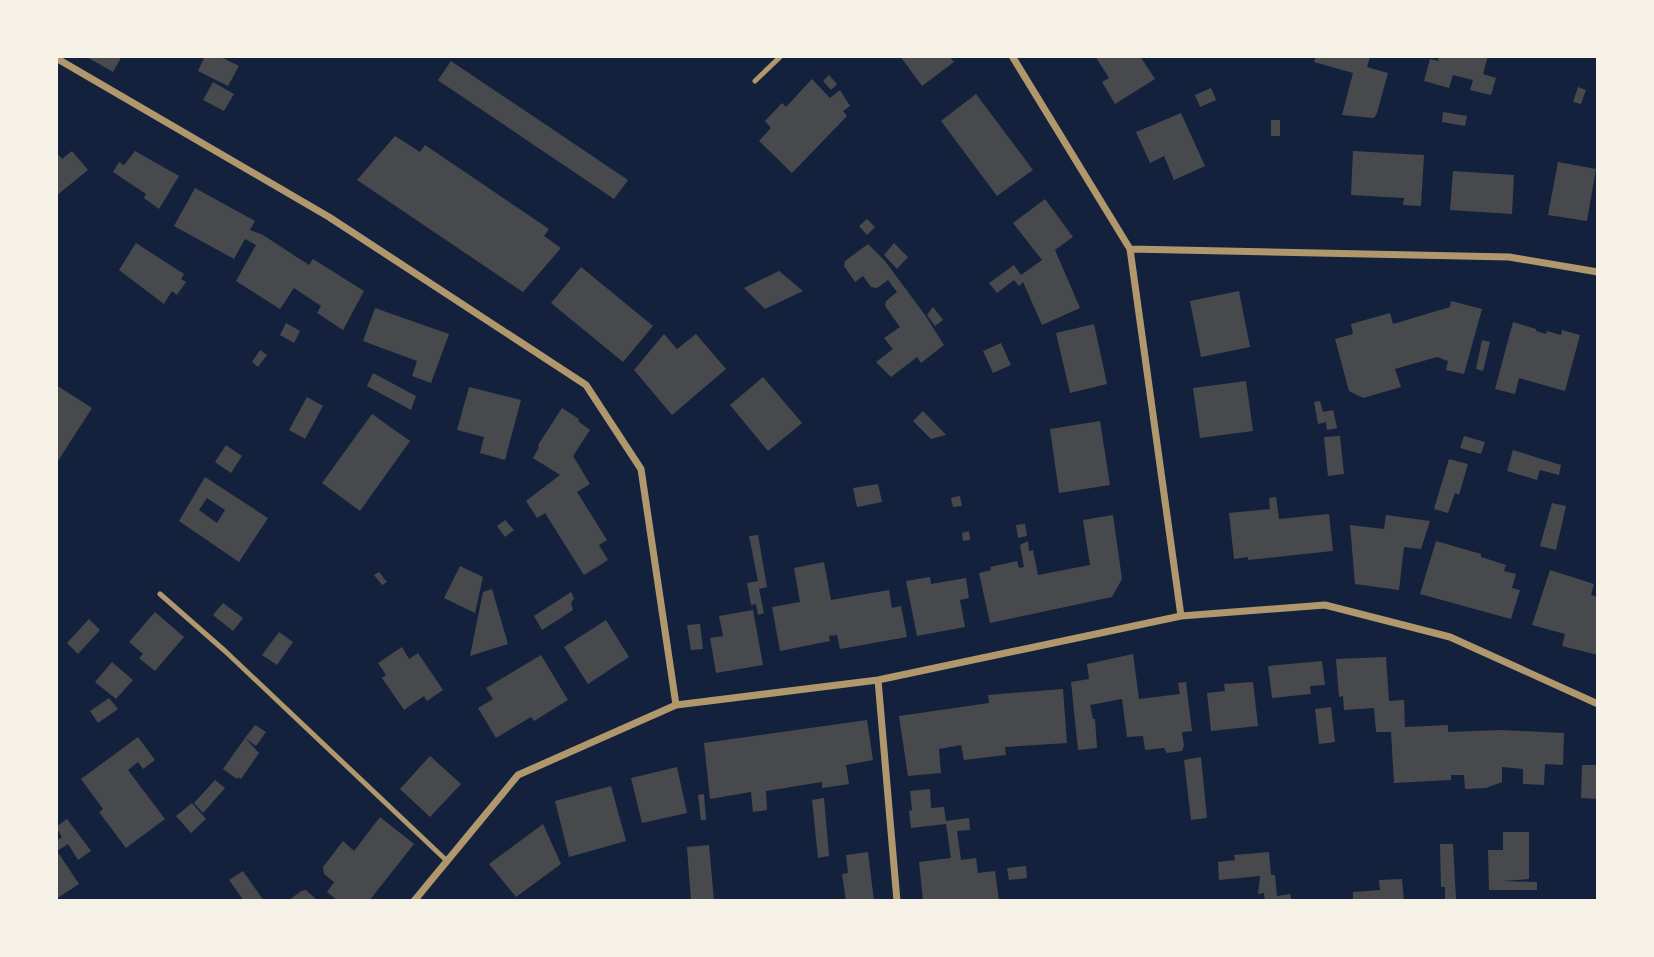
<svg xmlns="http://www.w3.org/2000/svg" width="1654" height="957" font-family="Karla,sans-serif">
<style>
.building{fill:#48494c;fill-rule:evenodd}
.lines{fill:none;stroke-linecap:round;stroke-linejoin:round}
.service{stroke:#b1986c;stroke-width:5}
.minor{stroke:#b1986c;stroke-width:7}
</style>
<rect width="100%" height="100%" fill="#14213d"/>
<!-- building -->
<path class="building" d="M85,56H122L113,72Z
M205,56H219L239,66L228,86L198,71Z
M900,56H949L954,62L922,86Z
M1095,56H1140L1155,79L1115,104L1102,82L1109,78Z
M1316,56H1367L1370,57L1367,67L1388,73L1377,113L1374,118L1342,115L1353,73L1314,62Z
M1439,56H1488L1483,74L1496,78L1491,95L1470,90L1473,80L1453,75L1449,88L1424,81L1430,59L1438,61Z
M451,61L628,180L614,199L439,81L438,80Z
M829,75L837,84L831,90L823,81Z
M812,79L830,98L840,90L850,106L843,111L847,116L792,173L759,141L771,128L765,121L782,103L786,107Z
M213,82L234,94L224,111L203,100Z
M1578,87L1586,90L1581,104L1573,102Z
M1211,88L1216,100L1200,107L1195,95Z
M976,94L1033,170L997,196L941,121Z
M1443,112L1467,116L1465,126L1442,122Z
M1181,113L1205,166L1174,180L1164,156L1150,163L1136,132Z
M1271,120H1280V136H1271Z
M395,136L420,152L425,145L549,229L544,236L561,248L523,292L357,180Z
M72,151L88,170L56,196V152L62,159Z
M135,151L179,176L159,209L144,198L146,194L113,172L119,162L124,165Z
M1353,151L1424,155L1421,206L1403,205L1404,198L1351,195Z
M1558,162L1596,169L1587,221L1548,215Z
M1453,171L1514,175L1512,214L1450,210Z
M195,188L255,221L250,230L263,235L309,265L313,259L364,291L343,330L317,313L321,306L294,288L280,309L236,281L256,245L245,239L234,259L174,226Z
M1045,199L1073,237L1055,250L1080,308L1042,325L1023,282L1019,286L1014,280L997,293L989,283L1014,265L1021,275L1042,260L1013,223Z
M867,219L875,227L867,235L859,226Z
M136,243L184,274L181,279L186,282L177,295L172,291L164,304L119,270Z
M894,243L908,257L897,269L884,255Z
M868,244L885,261L925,315L944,345L921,363L917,357L891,377L876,362L893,349L884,338L900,327L885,306L886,301L897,292L888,280L877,288L871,287L863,276L855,282L844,266L845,261Z
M581,267L653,326L623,362L551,303Z
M779,271L803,291L765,309L744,288Z
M1239,291L1250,347L1201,357L1190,301Z
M1451,301L1482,309L1464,374L1446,370L1448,361L1437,357L1395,369L1401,387L1363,398L1349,391L1335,339L1353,334L1351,324L1390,313L1393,324L1450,307Z
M933,307L943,320L935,326L927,315Z
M375,308L449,334L431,383L412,376L417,361L363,341Z
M1513,322L1536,329V331L1546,334L1547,331L1561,335L1562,330L1580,335L1565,391L1519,378L1515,394L1495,389Z
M286,323L300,331L294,343L280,335Z
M1094,324L1107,384L1070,393L1056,333Z
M664,334L677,349L696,334L726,369L672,415L634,370Z
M1482,340L1490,342L1483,371L1476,369Z
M1001,343L1011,365L993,373L983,351Z
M260,350L267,355L258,367L252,362Z
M373,373L416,396L411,410L367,386Z
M763,377L802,423L768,451L730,405Z
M1246,381L1253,431L1200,438L1193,388Z
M56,385L92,408L56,464Z
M469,387L521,400L505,460L480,453L484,437L457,430Z
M307,397L323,406L305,439L289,430Z
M1320,401L1323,412L1333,410L1337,428L1327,430L1326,422L1318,424L1314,402Z
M562,408L579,419L578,421L590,430L573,456L590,484L577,492L607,540L599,545L608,560L584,575L545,513L537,518L526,501L560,475L533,458L539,447L538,445Z
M923,411L946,435L931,439L913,421Z
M372,414L410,441L360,511L322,483Z
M1100,421L1110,485L1059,493L1050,429Z
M1340,436L1344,474L1328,476L1324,437Z
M1464,436L1485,442L1481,454L1460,448Z
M226,445L242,456L231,473L215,462Z
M1513,450L1561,465L1559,475L1540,470L1537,480L1507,471Z
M1449,459L1468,464L1459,495L1455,493L1448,513L1434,509Z
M205,477L268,518L239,562L179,521ZM207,498L225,510L217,523L199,510Z
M878,484L882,502L857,507L853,488Z
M960,496L962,506L953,507L951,498Z
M1276,497L1279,519L1329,514L1333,551L1248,560V557L1234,559L1229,513L1270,509L1269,498Z
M1552,503L1566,506L1556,550L1540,546Z
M1113,515L1122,579L1112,597L990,623L979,573L991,570L990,567L1017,561L1019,568L1024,567L1020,545L1028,541L1029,551L1033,550L1038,575L1090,565L1083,520Z
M1386,515L1430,521L1421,549L1404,547L1399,590L1355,584L1350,525L1384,529Z
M505,520L514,530L505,537L497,526Z
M1025,524L1027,536L1018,538L1016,525Z
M969,531L970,540L963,541L962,533Z
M758,535L767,587L759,589L764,613L758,615L756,604L751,605L747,583L758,581L749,536Z
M1436,541L1481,554V557L1506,565L1504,571L1516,574L1512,588L1520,590L1511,619L1420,594Z
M824,562L831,600L889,590L892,608L901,606L907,637L840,649L837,635L829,636L830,641L780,651L772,607L800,602L794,568Z
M460,566L483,577L475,613L444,598Z
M1550,570L1594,584L1591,595L1598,597V655L1562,646L1565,634L1532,625Z
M379,572L387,582L382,585L374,575Z
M930,577L931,584L966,578L969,598L960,600L965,627L917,636L906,581Z
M492,589L508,644L470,656L483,592Z
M571,592L574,598L571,603L573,610L542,630L534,616Z
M223,603L243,618L233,631L213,615Z
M753,610L763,665L716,673L710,638L723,636L719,616Z
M155,612L184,637L155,671L139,658L143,654L129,642Z
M89,619L100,630L78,654L67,643Z
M606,620L629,657L588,684L564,647Z
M700,624L703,649L691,650L687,625Z
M279,632L293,642L277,665L262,655Z
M402,647L409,659L418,653L443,690L427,701L424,696L404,710L382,678L386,675L378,663Z
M1133,654L1139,699L1180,694L1178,683L1186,682L1192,731L1182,732L1184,746L1182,751L1167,753L1164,748L1145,750L1143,736L1127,737L1122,699L1090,705L1093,719H1095L1097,748L1078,750L1071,682L1089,679L1087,664Z
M541,655L568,700L534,721L531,717L496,738L478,708L493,699L486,688Z
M1386,657L1389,701L1404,700L1405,727L1448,725V732L1502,730L1564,733L1563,765L1545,764L1544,785L1523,784V769L1502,767V782L1486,788L1465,789L1464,775H1451V780L1394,783L1391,732H1376L1374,708L1344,710L1343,696L1339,697L1336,659Z
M1322,661L1325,685L1310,686L1311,694L1272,698L1268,666Z
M112,662L133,680L116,699L95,682Z
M1253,682L1258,726L1211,731L1207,693L1225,691L1224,684Z
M1063,689L1067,743L1005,747L1006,755L964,760L961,745L939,749L941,773L908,776L899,716L989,703L988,695Z
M109,698L118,709L98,723L90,711Z
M1331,707L1335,742L1319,744L1315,709Z
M867,720L873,760L846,765L849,784L822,788V782L766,791L767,810L753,812L751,792L710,799L704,743Z
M255,725L266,732L256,746L245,738L259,753L241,779L238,777L237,779L223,769L245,738Z
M138,737L155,760L143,769L138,762L128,770L165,819L126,848L99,812L103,809L81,779Z
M430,756L461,784L430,817L400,789Z
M1201,757L1207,818L1191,820L1184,760Z
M1582,765H1598V799L1581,798Z
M677,767L687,813L642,823L631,778Z
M215,780L225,788L203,813L194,803Z
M611,786L626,841L569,857L555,801Z
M930,789L931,808L944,807L946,821L969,818L970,830L957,831L961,860L976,858L978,873L995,871L999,901H923L919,862L951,858L946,824L911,828L909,811L912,810L910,791Z
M704,794L706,820H701L698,795Z
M824,798L829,856L818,858L812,800Z
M192,803L206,819L191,833L176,816Z
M380,817L414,844L369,901H338L327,892L334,882L324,874L323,867L343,841L354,851Z
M67,819L91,851L78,860L68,844L57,851L79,884L56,899V841L62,837L56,827Z
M543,824L561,864L516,897L489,864Z
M1503,832H1529V879L1503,881L1537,882V890H1489L1488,850H1503Z
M1440,844H1453L1456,899L1445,900V887H1441Z
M709,845L714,901H691L687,847Z
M868,852L874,901H846L842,874L848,873L846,855Z
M1269,852L1271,875H1275L1277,896L1290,894L1292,901H1265L1264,893L1258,894L1260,876L1219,880L1218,862L1235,860L1234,855Z
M1026,866L1027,878L1009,880L1007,868Z
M243,871L264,901H244L229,880Z
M1402,879L1404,901H1353V892L1380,890L1379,880Z
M306,890L318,901H288L301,891Z"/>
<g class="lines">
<!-- service -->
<path class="service" d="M755,81L781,56
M160,594L225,651L447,861"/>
<!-- minor -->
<path class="minor" d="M1012,56L1130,249L1181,616
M56,58L329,217L586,385L641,469L676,705
M1130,249L1509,257L1598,272
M878,680L897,901
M414,901L518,775L676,705L878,680L1181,616L1325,605L1450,637L1598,704"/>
</g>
<!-- border -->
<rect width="1654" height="957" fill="none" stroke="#f6f1e7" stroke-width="116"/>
</svg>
